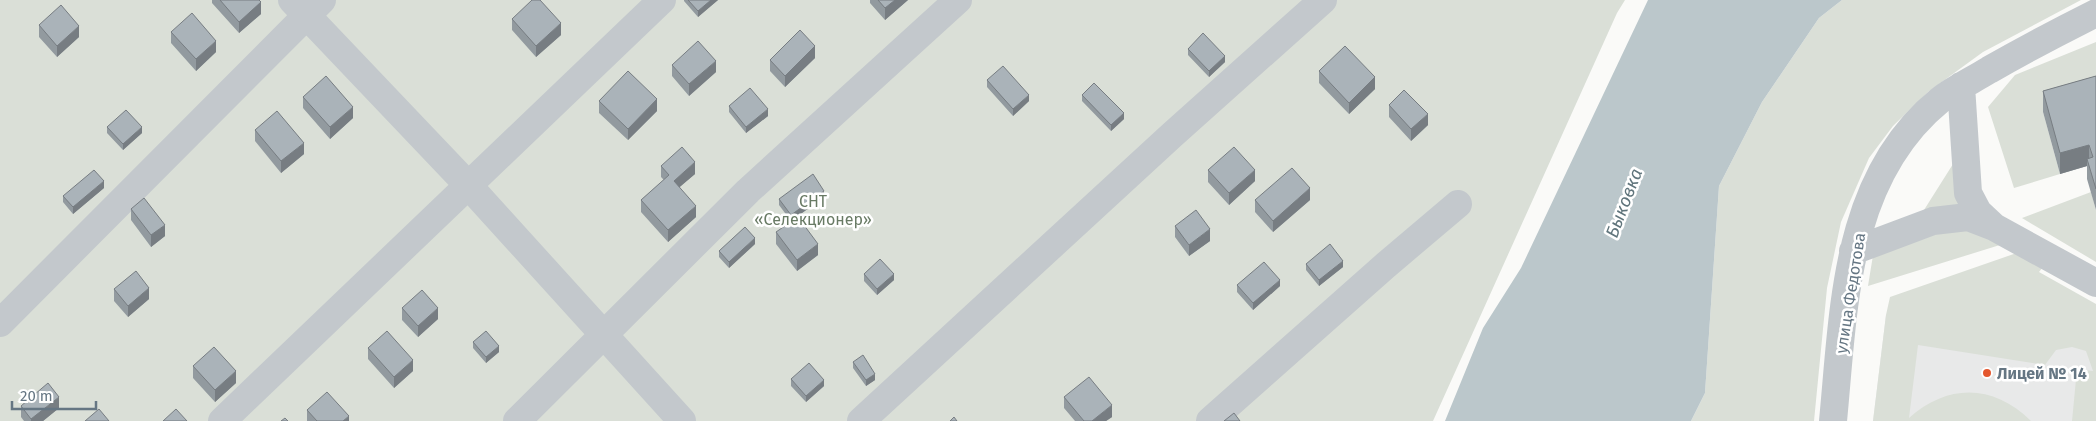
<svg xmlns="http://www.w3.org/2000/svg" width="2096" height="421" font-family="'Fira Sans',sans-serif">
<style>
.built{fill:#e8e9e9}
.green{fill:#dadfd7}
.water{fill:#bbc7cb}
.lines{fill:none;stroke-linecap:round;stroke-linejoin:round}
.minor{stroke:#c3c8cc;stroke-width:28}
.wall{fill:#929a9f}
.shaded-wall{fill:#777d82}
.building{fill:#aab3b9;stroke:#777d82}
.poi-dot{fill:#e4572e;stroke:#fff;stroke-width:2}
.labels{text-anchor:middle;stroke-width:5;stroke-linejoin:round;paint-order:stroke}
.park-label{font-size:16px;fill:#687a64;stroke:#fff}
.street-label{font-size:16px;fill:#657683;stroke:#fff}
.poi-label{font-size:16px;font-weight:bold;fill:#657683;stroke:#fff;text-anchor:start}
.water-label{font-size:18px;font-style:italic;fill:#60757c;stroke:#fff}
</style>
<rect width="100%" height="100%" fill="#fafaf8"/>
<!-- built -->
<path class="built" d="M2004,275L2096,326V421H1873L1886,315Z"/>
<!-- green -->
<path class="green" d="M0,0H1625L1617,13L1433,421H0Z
M1842,0H2081L1983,52L1928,92L1893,126L1869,158L1841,222L1827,288L1814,421H1691L1705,393L1719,186L1762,102L1819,18Z
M2096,42V97L2043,112L2060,174L2014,188L1988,107L2015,75Z
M1965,145L1968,193L2016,240L1868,286L1875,243L1912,229Z
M2091,192L2096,210V262L2022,218Z
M2031,248L2050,258L2039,272L2096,304V421H2072L2077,369L2093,371L2086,351L2072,347L2056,350L2045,365L1918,345L1909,418C1948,383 1994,384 2031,421H1873L1886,315L1890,297Z"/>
<!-- water -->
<path class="water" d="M1648,0H1842L1819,18L1762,102L1719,186L1705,393L1691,421H1445L1483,328L1521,268Z"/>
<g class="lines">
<!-- minor -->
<path class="minor" d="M292,0L468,185L682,421
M1961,86L1968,193L1978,212L1994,227L2096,283
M1853,251L1933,221L1968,217L1994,227
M0,323L322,0
M222,421L662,0
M517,421L748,191L958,0
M861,421L1172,135L1323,0
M1210,421L1386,265L1458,204
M1833,421C1844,308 1844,178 1940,100C1955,88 1973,80 1989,70C2024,50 2060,31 2096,13"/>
</g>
<!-- wall -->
<path class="wall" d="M212,0H259L261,14L239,33L212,3Z
M684,0H718L698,17L684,1Z
M870,0H908L885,20L870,3Z
M512,19L561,35L536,57L512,30Z
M39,25L79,37L57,57L39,37Z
M171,32L216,52L196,71L171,43Z
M1188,49L1225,62L1209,77L1188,55Z
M815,58L785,87L770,71V60Z
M672,65L716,72L689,96L672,76Z
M1319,71L1375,89L1349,114L1319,83Z
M2096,76V210L2087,179V166L2060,174L2043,112V91Z
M987,80L1029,101L1013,116L987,87Z
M1082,95L1124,119L1111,131L1082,101Z
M303,97L353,118L330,139L303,108Z
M599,101L657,111L628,140L599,113Z
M1389,105L1428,125L1411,141L1389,117Z
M729,106L768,116L746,133L729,112Z
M107,127L142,133L123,150L107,133Z
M255,130L304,154L281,173L255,141Z
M661,166L695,174L679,187L696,217L668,242L641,212V200L664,180L661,177Z
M1208,170L1255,181L1229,205L1208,182Z
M104,188L73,214L63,202V196Z
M824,197L791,221L779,205V199Z
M1255,200H1310L1273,232L1255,212Z
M131,209L165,236L151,247L131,220Z
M1175,226L1210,241L1189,256L1175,237Z
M776,232L818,255L797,271L776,244Z
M755,244L729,268L719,257V251Z
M1306,264L1343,267L1319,286L1306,270Z
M864,274L894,280L877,295L864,281Z
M1237,285L1280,286L1253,310L1237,292Z
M114,289L149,299L128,317L114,301Z
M402,308L438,319L418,337L402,320Z
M473,342L499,352L486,363L473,348Z
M368,348L413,371L394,388L368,359Z
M853,362L875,380L866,386L853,368Z
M193,366L236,383L215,402L193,378Z
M791,379L824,386L806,402L791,386Z
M1064,397L1112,417L1106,421H1075L1064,408Z
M21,406L59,408L43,421H24L21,417Z
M307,410L349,421H307Z"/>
<!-- shaded-wall -->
<path class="shaded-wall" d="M711,0H718L698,17V11Z
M895,0H908L885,20V8Z
M261,2V14L239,33V22Z
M561,23V35L536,57V46Z
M79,26V37L57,57V46Z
M216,41V52L196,71V59Z
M815,46V58L785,87V76Z
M1225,56V62L1209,77V71Z
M716,61V72L689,96V84Z
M1375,77V89L1349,114V103Z
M1029,95V101L1013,116V109Z
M657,99V111L628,140V129Z
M353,107V118L330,139V127Z
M768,109V116L746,133V127Z
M1124,113V119L1111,131V125Z
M1428,114V125L1411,141V129Z
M142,127V133L123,150V144Z
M304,143V154L281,173V161Z
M2089,145V165L2087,159V166L2060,174V153Z
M695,162V174L674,192V181Z
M1255,170V181L1229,205V193Z
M104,181V188L73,214V207Z
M1310,188V200L1273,232V221Z
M824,191V197L791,221V215Z
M696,206V217L668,242V230Z
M165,225V236L151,247V235Z
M1210,229V241L1189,256V245Z
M755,238V244L729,268V262Z
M818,244V255L797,271V260Z
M1343,261V267L1319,286V280Z
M894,274V280L877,295V289Z
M1280,280V286L1253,310V303Z
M149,288V299L128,317V306Z
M438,308V319L418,337V326Z
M499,346V352L486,363V357Z
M413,360V371L394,388V377Z
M236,371V383L215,402V390Z
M875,374V380L866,386V380Z
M824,380V386L806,402V396Z
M59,397V408L43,421H31V419Z
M1112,405V417L1106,421H1092Z
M349,416V421H343Z"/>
<!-- building -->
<path class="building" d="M220,0H259L261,2L239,22Z
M532,0H540L561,23L536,46L512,19Z
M688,0H711L698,11Z
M878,0H895L885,8Z
M61,5L79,26L57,46L39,25Z
M192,13L216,41L196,59L171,32Z
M800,30L815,46L785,76L770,60Z
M1203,33L1225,56L1209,71L1188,49Z
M698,41L716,61L689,84L672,65Z
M1345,46L1375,77L1349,103L1319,71Z
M1003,66L1029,95L1013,109L987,80Z
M628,71L657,99L628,129L599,101Z
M326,76L353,107L330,127L303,97Z
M2096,76V189L2087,159L2093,157L2089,145L2060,153L2043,91Z
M1094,83L1124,113L1111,125L1082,95Z
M750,88L768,109L746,127L729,106Z
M1404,90L1428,114L1411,129L1389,105Z
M126,110L142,127L123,144L107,127Z
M277,111L304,143L281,161L255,130Z
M682,147L695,162L674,181L696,206L668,230L641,200L669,175L661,166Z
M1234,147L1255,170L1229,193L1208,170Z
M1292,168L1310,188L1273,221L1255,200Z
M94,170L104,181L73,207L63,196Z
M813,174L824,191L791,215L779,199Z
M144,198L165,225L151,235L131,209Z
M1196,210L1210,229L1189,245L1175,226Z
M798,217L818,244L797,260L776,232Z
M745,227L755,238L729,262L719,251Z
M1330,244L1343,261L1319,280L1306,264Z
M880,259L894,274L877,289L864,274Z
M1264,262L1280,280L1253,303L1237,285Z
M136,271L149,288L128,306L114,289Z
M422,290L438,308L418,326L402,308Z
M387,331L413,360L394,377L368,348Z
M486,331L499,346L486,357L473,342Z
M214,347L236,371L215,390L193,366Z
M863,355L875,374L866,380L853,362Z
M809,363L824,380L806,396L791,379Z
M1089,377L1112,405L1092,421H1084L1064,397Z
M48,383L59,397L31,419L21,406Z
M327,392L349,416L343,421H317L307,410Z
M99,409L109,421H85Z
M176,409L187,421H163Z
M1234,413L1240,421H1224Z
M954,417L957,421H950Z
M285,418L288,421H281Z"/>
<!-- markers -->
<circle class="poi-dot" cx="1987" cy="373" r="5"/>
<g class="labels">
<!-- park labels -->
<g class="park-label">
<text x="813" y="207">СНТ<tspan x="813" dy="18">«Селекционер»</tspan></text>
</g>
<!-- street labels -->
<g class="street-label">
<text transform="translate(1850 293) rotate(-81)" y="6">улица Федотова</text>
</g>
<!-- poi labels -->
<g class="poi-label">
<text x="1997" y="379">Лицей № 14</text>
</g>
<!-- water labels -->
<g class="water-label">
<text transform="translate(1624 203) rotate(-69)" y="6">Быковка</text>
</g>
</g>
<!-- scale -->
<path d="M12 401v8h84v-8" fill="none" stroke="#657683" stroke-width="2.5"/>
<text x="20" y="401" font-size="15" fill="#657683" stroke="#ffffff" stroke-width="4" paint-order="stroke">20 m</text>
</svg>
